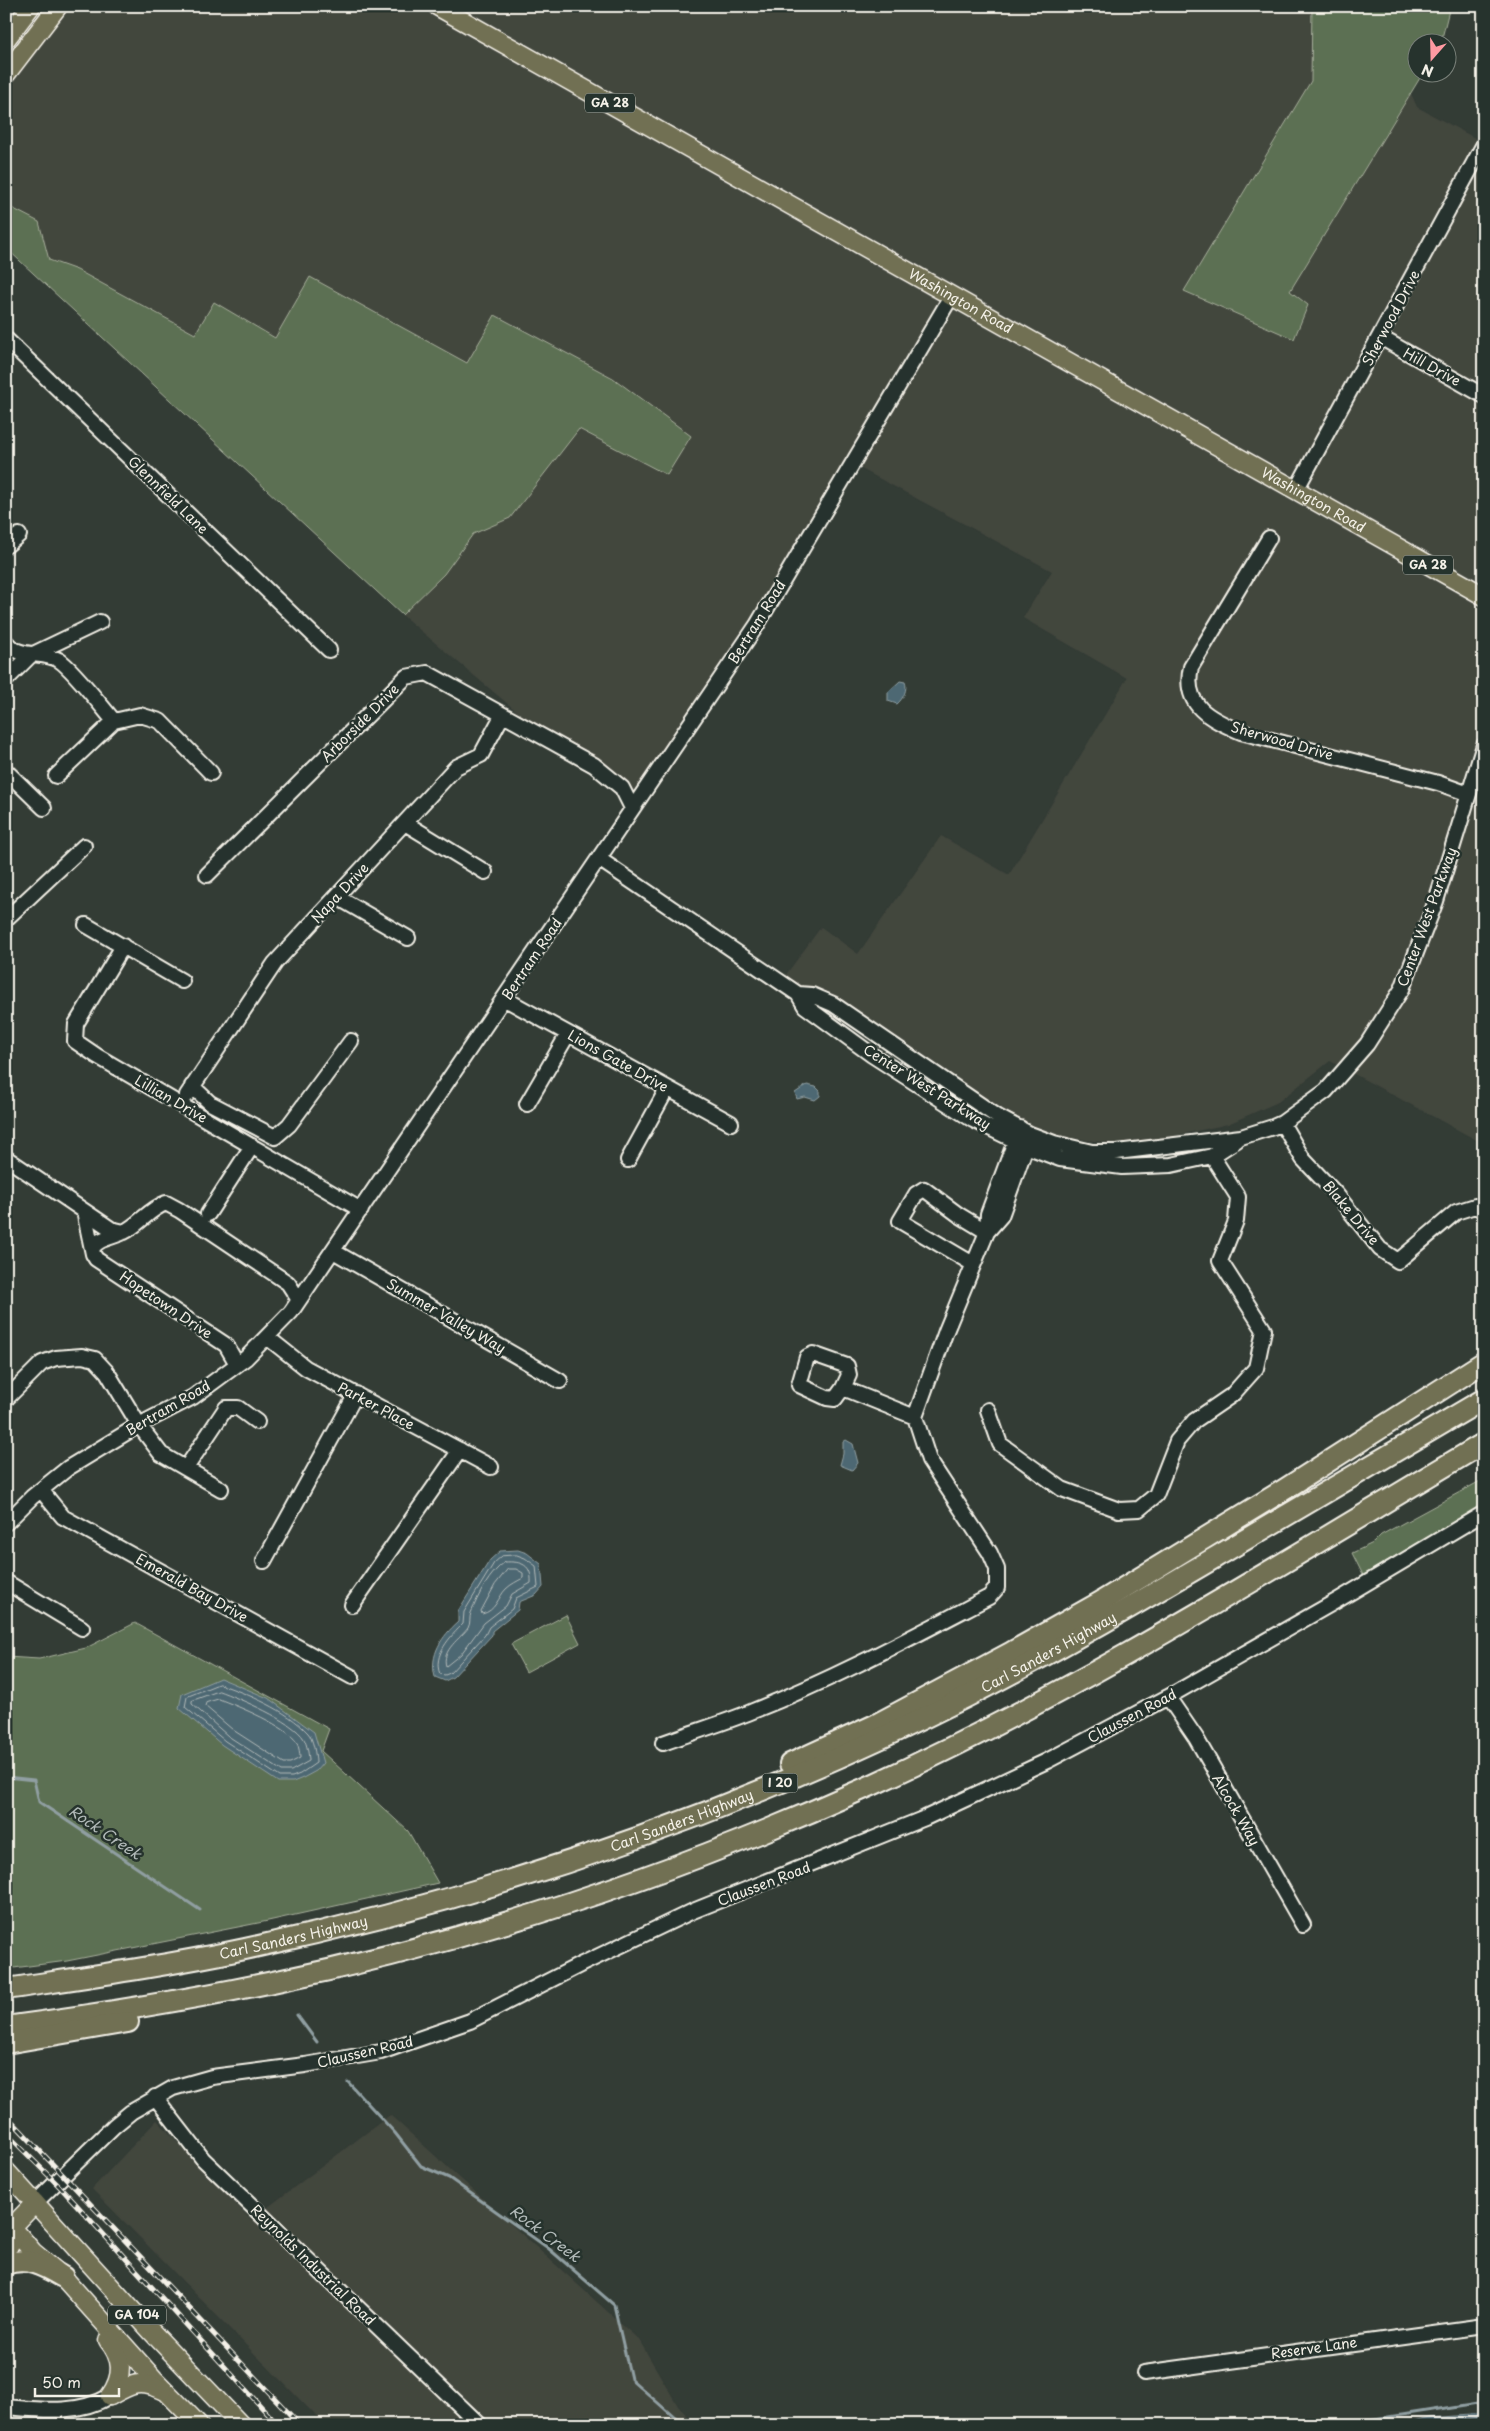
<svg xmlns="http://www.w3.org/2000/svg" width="1490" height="2431" font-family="'Playpen Sans',sans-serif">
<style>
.built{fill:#43463e}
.green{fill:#5c6f52;stroke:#a8b09d}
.water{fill:#4e6873;stroke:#909fa2}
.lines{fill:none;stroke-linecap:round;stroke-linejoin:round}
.shore{stroke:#b2bab9;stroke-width:1}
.stream{stroke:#909fa2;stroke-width:3}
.minor-casing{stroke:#f4f1e8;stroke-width:18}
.major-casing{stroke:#f4f1e8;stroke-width:21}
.highway-casing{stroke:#f4f1e8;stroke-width:24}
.minor{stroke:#26332d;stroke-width:14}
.major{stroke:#716f52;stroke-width:18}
.highway{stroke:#716f52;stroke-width:20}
.rail-casing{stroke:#f4f1e8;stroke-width:5}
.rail{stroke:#26332d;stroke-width:3;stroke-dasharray:9;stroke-linecap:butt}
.labels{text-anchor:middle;stroke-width:5;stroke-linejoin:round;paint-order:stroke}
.shield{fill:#26332d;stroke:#b6b8b0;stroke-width:1}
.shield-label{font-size:12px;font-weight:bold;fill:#f4f1e8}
.street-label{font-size:14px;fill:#f4f1e8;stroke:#26332d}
.water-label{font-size:15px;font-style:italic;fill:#b2bab9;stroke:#26332d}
</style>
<rect width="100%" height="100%" fill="#333c35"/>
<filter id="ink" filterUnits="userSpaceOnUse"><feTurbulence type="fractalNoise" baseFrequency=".02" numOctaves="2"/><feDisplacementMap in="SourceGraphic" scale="10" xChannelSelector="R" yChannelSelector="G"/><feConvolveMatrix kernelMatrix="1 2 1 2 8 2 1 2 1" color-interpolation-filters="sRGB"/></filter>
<g filter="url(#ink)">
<!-- built -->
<path class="built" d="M6,6H1372L1417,107L1484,143V1144L1330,1061L1278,1102L1228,1124L1130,1146L1042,1134L994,1109L785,976L821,927L858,954L941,836L1009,875L1127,678L1023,618L1052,571L856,466L632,808L402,615L6,248Z
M390,2115L639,2340L678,2406L696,2425H325L92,2189L157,2120L251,2220Z"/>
<!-- green -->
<path class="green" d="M1312,6H1450L1441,42H1418V72L1423,73L1290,291L1308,305L1294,339L1184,291L1311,81Z
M6,205L39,222L49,260L77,270L195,334L214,302L275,338L310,277L467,363L495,315L613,378L691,436L667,475L579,429L510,518L473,534L444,574L402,615L6,248Z
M1484,1479V1504L1363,1575L1352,1553L1373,1543L1381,1535Z
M566,1615L580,1643L526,1672L511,1644Z
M135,1623L329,1729L321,1751L408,1831L438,1883L268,1921L67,1961L6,1969V1657L39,1659L86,1648Z"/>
<!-- water -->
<path class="water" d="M900,681L905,682C908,689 903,699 897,704L888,701V692Z
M807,1085L816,1087L820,1091V1096L815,1100L805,1097L797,1099L795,1093Z
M846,1440L853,1444L858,1463L852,1470L840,1465L843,1454V1442Z
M518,1550L527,1553L541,1564L543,1587L536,1595L519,1602L518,1610L492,1631V1635L453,1677L445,1681L435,1677C429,1655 442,1636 458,1622V1611L490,1560L500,1551Z
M220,1678L268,1698L314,1732L323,1763L316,1771L303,1778L293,1782H278L222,1745L179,1708L182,1694Z
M1484,2414V2425H1401L1429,2418Z"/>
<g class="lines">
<!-- shore -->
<path class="shore" d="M517,1555L525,1558L536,1566L538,1587L516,1598L512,1609L489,1627L485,1635L450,1673L445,1675L440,1674C432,1655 451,1636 463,1624L464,1612L494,1563L502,1556Z
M505,1562C522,1561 532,1565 531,1583L512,1594L506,1606L484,1623L461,1654L446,1666C441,1650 461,1638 468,1628C471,1623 469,1617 471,1613C478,1596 489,1573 505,1562Z
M508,1569H516L523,1573V1578C518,1581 511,1584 506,1589C498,1597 496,1611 482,1614L481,1611L495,1585Z
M219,1684C248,1694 287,1710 308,1733C313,1738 316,1756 316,1763L300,1774L292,1777H280L225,1741L185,1707L187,1697Z
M219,1691C238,1698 294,1721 304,1739C307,1744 309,1756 309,1761L291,1771H282L228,1736L192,1704V1701Z
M219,1699C237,1706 288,1726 297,1743C299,1747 300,1754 300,1758L290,1763H284L233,1730L205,1706L206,1703Z
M1421,2425L1484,2419"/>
<!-- stream -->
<path class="stream" d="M6,1777L34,1780L39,1802L200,1910
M297,2015L317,2042
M348,2082L395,2133L421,2166L449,2178L548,2248L614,2305L631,2379L675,2418L692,2425
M784,2425H788
M1337,2425L1484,2402"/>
<!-- minor casing -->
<g class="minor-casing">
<path id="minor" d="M1380,337L1484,396
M6,339L329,650
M1296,490L1484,144
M1269,538L1191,667C1182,706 1210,719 1241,732L1438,783L1469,794
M6,546L19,535
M6,642C18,659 43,651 59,660C73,669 102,707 114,721L140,715L160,721L211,773
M6,680L31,655L100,622
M6,771L44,808
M56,776L114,721
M405,823L485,872
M599,859L798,994L812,995L833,1004L998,1117L1030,1134L1054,1143L1092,1152H1117L1241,1137L1273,1127L1282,1123L1326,1091L1367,1044L1402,989L1436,901L1484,745
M207,875L406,677L427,673L594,765L622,788L632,808
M337,897L408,938
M6,919L84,846
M86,925L182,981
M123,946L76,1024L75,1041L97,1056L361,1210
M798,994L805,1006L872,1055L973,1120L1026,1146L1060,1159L1122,1167L1171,1165L1212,1156L1237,1140
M505,999L731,1123
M192,1086L210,1103L275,1137L289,1125L351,1041
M187,1095L275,963L456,767L481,755L502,716
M527,1104L568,1034
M1282,1123L1303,1159L1337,1195L1380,1249L1398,1261L1456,1212L1475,1206L1484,1211
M6,1158L111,1229L124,1232
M628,1160L667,1089
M84,1211L93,1254L96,1259L226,1345L237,1364
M208,1214L252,1146
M987,1232L1001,1216L1029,1138
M93,1248C97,1238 115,1237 124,1232C140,1224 149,1209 166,1203L179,1210L288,1283L299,1300
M333,1251L560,1381
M973,1264L900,1221L916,1194L924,1189L959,1215L987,1232
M267,1337L306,1368L491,1467
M843,1388L849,1375L847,1366L813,1354L807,1357L799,1385L827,1398L835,1399L843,1388L915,1417
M6,1399L42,1363L56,1358L82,1356L95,1359L107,1372L139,1425L161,1454L221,1489
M988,1410L1000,1444L1062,1489L1119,1510L1139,1509L1156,1495L1177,1441L1194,1421L1232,1395L1256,1368L1264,1330L1220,1261L1236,1221L1238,1197L1212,1156
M186,1468L226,1408H238L257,1422
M41,1490L63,1517L352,1677
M6,1523L32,1497L68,1468L139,1425L193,1397L246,1358L291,1312L757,625L951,297
M264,1561L356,1394
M6,1582L82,1628
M352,1605L460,1450
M1168,1697L1196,1738L1303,1925
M663,1743C693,1732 724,1723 753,1711C834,1679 912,1637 989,1597L997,1588V1569L990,1553L929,1460L915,1417L946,1331L987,1232L988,1214L1020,1128
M155,2097L203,2159L480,2425
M35,2203L114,2126L131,2112L173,2088L212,2077L305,2065L381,2052L470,2021L582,1964L693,1911L925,1818L1047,1761L1168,1697L1338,1600L1484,1513
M1144,2373L1484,2326
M6,2407C42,2410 78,2415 110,2396"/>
</g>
<!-- major casing -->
<g class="major-casing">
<g id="major">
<path id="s1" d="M437,6L1484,596"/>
<path d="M6,39L31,6"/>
<path d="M6,74L58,6"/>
<path d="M6,2171L151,2331L241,2425"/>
<path d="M7,2221L33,2252L63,2277L154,2379L199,2425"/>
<path d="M12,2227L35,2203"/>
<path d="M108,2340C123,2358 124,2376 110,2396"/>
<path d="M110,2396C131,2384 139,2379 163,2390"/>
</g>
</g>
<!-- highway casing -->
<g class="highway-casing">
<g id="highway">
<path d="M790,1764L875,1725L1012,1652L1099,1603L1282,1491L1484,1362"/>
<path id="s2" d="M6,1989C86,1977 166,1966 245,1949C495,1896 738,1812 966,1697C1055,1652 1141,1601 1226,1551C1312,1500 1398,1449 1484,1399"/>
<path d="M6,2027C94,2015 182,2001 268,1983C476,1941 679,1872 872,1785C1085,1688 1283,1562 1484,1443"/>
<path d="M6,2043L128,2022"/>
<path d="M6,2230L12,2227L11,2242L6,2247"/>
<path d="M6,2264C28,2256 45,2267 63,2277"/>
</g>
</g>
<!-- minor -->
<use href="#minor" class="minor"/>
<!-- major -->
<use href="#major" class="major"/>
<!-- highway -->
<use href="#highway" class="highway"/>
<!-- rail casing -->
<g class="rail-casing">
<path id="rail" d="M6,2115L300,2425
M6,2133L62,2189L278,2425"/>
</g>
<!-- rail -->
<use href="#rail" class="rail"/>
</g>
</g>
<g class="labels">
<!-- shield labels -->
<g class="shield">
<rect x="585" y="93.5" width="50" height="19" rx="4"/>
<rect x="1403" y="555.5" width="50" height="19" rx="4"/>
<rect x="762.5" y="1773.5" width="35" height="19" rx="4"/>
<rect x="108" y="2305.5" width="58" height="19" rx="4"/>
</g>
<g class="shield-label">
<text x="610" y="107">GA 28</text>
<text x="1428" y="569">GA 28</text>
<text x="780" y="1787">I 20</text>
<text x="137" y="2319">GA 104</text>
</g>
<!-- street labels -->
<g class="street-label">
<text dy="5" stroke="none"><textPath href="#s1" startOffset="601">Washington Road</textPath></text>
<text transform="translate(1391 318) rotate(-62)" y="5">Sherwood Drive</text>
<text transform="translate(1432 367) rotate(29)" y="5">Hill Drive</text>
<text transform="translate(168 495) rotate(44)" y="5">Glennfield Lane</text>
<text dy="5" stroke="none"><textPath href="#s1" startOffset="1006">Washington Road</textPath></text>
<text transform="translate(757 622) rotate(-58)" y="5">Bertram Road</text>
<text transform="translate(360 723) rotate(-45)" y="5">Arborside Drive</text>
<text transform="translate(1282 741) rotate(16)" y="5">Sherwood Drive</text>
<text transform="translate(340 893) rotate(-47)" y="5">Napa Drive</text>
<text transform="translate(1427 917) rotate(-70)" y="5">Center West Parkway</text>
<text transform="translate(532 959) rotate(-56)" y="5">Bertram Road</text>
<text transform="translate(618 1061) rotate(29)" y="5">Lions Gate Drive</text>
<text transform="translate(927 1087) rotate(32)" y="5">Center West Parkway</text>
<text transform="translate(171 1099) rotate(30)" y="5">Lillian Drive</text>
<text transform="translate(1351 1213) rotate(50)" y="5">Blake Drive</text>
<text transform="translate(166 1305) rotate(34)" y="5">Hopetown Drive</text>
<text transform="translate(446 1316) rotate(30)" y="5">Summer Valley Way</text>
<text transform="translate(376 1406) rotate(28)" y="5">Parker Place</text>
<text transform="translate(168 1408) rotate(-30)" y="5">Bertram Road</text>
<text transform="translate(192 1588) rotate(29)" y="5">Emerald Bay Drive</text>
<text dy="5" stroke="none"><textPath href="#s2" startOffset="1102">Carl Sanders Highway</textPath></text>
<text transform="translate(1132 1716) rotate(-28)" y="5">Claussen Road</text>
<text transform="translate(1236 1810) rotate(60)" y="5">Alcock Way</text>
<text dy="5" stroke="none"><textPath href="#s2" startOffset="698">Carl Sanders Highway</textPath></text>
<text transform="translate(764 1884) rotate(-21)" y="5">Claussen Road</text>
<text dy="5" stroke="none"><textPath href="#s2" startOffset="292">Carl Sanders Highway</textPath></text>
<text transform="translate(365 2052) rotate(-13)" y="5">Claussen Road</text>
<text transform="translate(313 2265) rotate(44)" y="5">Reynolds Industrial Road</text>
<text transform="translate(1314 2348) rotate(-8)" y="5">Reserve Lane</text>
</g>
<!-- water labels -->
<g class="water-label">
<text transform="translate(105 1833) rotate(34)" y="5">Rock Creek</text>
<text transform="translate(545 2234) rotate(37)" y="5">Rock Creek</text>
</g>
</g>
<!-- margin -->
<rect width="1490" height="2431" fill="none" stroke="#26332d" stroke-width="25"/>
<rect x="12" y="12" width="1465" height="2406" fill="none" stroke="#f4f1e8" stroke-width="2" filter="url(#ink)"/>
<!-- north arrow -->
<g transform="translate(1432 58) rotate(200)"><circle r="24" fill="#26332d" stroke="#787f78"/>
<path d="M0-4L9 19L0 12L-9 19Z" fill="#ff9aa2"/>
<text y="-8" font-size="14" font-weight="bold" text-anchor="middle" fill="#f4f1e8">N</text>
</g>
<!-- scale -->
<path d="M35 2388v8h84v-8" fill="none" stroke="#f4f1e8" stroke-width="2.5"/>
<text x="42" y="2388" font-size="15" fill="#f4f1e8" stroke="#26332d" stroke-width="4" paint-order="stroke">50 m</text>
</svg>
